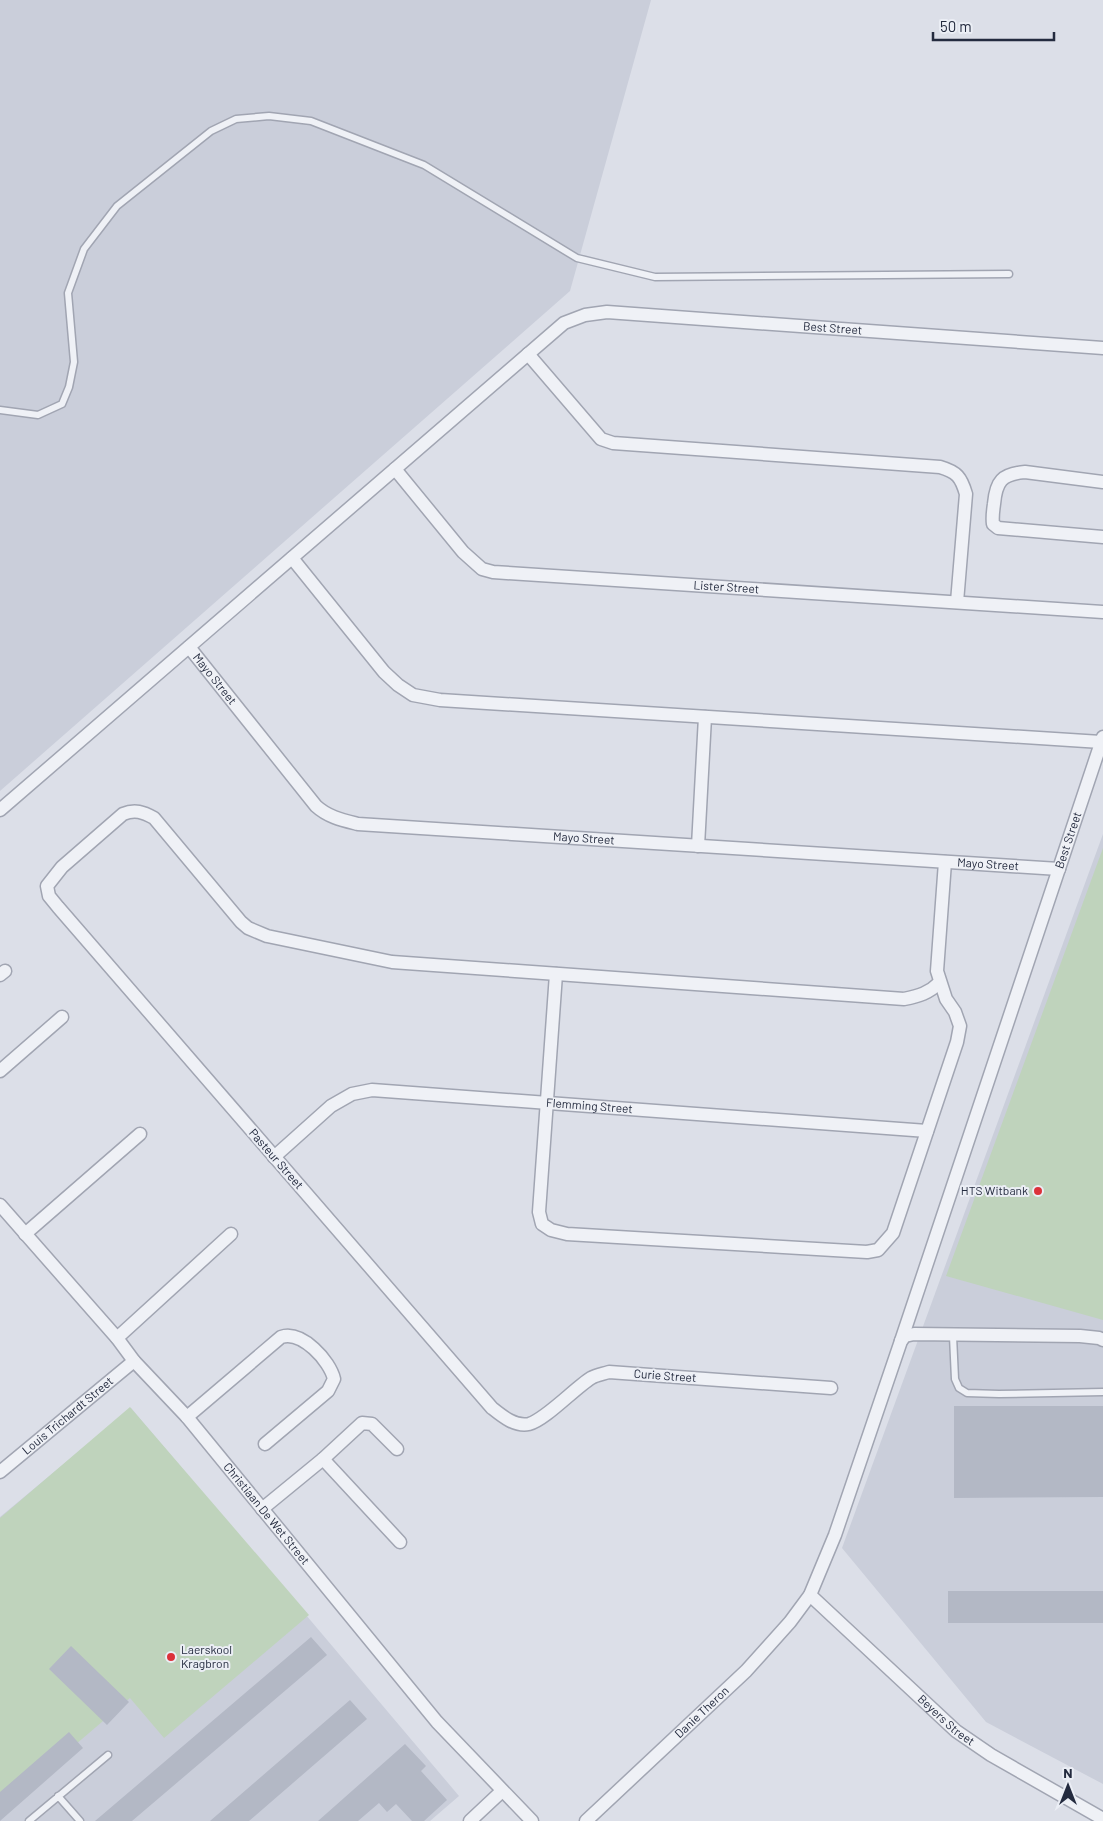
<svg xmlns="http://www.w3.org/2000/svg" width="1103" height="1821" font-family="Barlow,sans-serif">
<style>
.built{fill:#caceda}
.green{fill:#bfd3bc}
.building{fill:#b3b8c5}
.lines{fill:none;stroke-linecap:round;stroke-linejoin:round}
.lane-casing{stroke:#a1a5b2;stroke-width:9}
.street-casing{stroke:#a1a5b2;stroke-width:15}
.lane{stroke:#eff1f6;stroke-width:6}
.street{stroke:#eff1f6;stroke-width:12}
.poi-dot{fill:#dc323a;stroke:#ebeef5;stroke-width:2}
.labels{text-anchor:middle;stroke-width:4;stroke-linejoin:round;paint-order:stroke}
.street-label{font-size:12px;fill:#242b3f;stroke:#ebeef5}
.poi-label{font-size:12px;fill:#242b3f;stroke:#ebeef5;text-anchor:end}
</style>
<rect width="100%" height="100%" fill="#dcdfe8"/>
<!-- built -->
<path class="built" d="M0,0H651L570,291L0,791Z
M1103,834V1784L986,1722L842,1548Z
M131,1408L459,1796L430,1821H0V1517Z"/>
<!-- green -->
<path class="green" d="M1103,848V1320L946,1276Z
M130,1407L309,1615L164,1738L130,1698L0,1809V1518Z"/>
<!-- building -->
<path class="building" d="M954,1406H1103V1497L954,1498Z
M948,1591H1103V1623H948Z
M311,1637L327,1655L132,1821H95Z
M71,1646L129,1702L107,1725L49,1669Z
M350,1700L367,1719L249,1821H210Z
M69,1732L83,1748L0,1821V1792Z
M405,1744L426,1766L421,1771L447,1800L424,1821H412L396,1804L387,1812L379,1803L358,1821H318Z"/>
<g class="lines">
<!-- lane casing -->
<g class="lane-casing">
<path id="lane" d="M0,410L38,415L62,404L69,387L74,362L68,293L84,249L117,206L211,131L236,119L269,116L311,121L424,165L577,258L655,277L1009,274
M953,1336L955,1379L959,1388L967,1393L999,1394L1103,1392
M58,1796L80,1821
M29,1821L108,1755"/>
</g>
<!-- street casing -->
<g class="street-casing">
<g id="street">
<path d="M528,354L601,439L613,443L940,467C957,472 961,477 966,494L957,602"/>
<path id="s1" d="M395,469L463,552L482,569L493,572L1103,612"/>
<path d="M1103,482L1025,472C1002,474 996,481 994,504C993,511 992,517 993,524L998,528L1103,537"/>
<path d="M292,558L384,672L398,685L413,695L440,700L1101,742"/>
<path id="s2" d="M189,647L316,806C328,817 342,820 358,824L1059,869"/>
<path id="s3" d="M0,810L564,323L585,315L607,312L1103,348"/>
<path d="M698,846L705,717"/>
<path d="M556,974L539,1212L542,1224L551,1230L567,1234L867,1252L878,1250L893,1233L957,1042L960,1026L955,1012L946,999L937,971L945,862"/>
<path d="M0,975L5,971"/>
<path d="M0,1071L62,1017"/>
<path id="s4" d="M274,1157L331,1106L352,1094L372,1090L927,1131"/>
<path id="s5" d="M0,1205L117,1338L134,1361L187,1417L437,1722L532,1821"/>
<path d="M25,1234L140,1134"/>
<path d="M117,1338L231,1234"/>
<path id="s6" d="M901,1341L1103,737"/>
<path d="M831,1388L609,1372C603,1374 596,1375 591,1378C575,1388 545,1420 529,1424C515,1427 502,1416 492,1408L58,907L49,896L47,886L62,867L123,814C135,809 143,812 154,818L241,922L248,928L267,936L392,962L904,999C919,996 929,993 939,983"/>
<path d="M187,1417L281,1337C302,1330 330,1361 334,1379L328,1391L265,1444"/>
<path d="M323,1459L400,1542"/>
<path id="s7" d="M0,1472L134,1361"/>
<path d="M262,1509L323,1459L362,1423L372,1424L397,1449"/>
<path id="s8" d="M810,1595L956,1731L991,1755L1103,1819"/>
<path d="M470,1821L502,1791"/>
<path id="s9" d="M586,1821L746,1671L790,1622L810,1595L835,1535L901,1341L905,1336L914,1334L1080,1336L1099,1338L1103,1340"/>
</g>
</g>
<!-- lane -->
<use href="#lane" class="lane"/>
<!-- street -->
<use href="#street" class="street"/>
</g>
<!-- markers -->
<g class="poi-dot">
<circle cx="1038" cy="1191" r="5"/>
<circle cx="171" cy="1657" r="5"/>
</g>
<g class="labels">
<!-- street labels -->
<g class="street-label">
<text dy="4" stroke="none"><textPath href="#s3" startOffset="1016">Best Street</textPath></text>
<text dy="4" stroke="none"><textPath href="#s1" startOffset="378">Lister Street</textPath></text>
<text dy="4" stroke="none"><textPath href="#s2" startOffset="41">Mayo Street</textPath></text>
<text dy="4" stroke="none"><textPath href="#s2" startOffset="476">Mayo Street</textPath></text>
<text dy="4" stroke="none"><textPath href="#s6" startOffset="528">Best Street</textPath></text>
<text dy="4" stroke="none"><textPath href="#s2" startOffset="881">Mayo Street</textPath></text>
<text dy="4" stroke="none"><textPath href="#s4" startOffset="339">Flemming Street</textPath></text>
<text transform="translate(276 1159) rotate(49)" y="4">Pasteur Street</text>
<text transform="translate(665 1376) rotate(4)" y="4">Curie Street</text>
<text dy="4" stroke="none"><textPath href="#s7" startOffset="88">Louis Trichardt Street</textPath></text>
<text dy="4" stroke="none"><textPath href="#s5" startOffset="408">Christiaan De Wet Street</textPath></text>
<text dy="4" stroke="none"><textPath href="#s9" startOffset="159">Danie Theron</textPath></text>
<text dy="4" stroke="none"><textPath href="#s8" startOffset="185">Beyers Street</textPath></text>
</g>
<!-- poi labels -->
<g class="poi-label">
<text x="1028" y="1195">HTS Witbank</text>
<text x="181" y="1654" text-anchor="start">Laerskool<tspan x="181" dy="14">Kragbron</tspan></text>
</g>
</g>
<!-- north arrow -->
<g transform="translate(1068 1786)" stroke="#ebeef5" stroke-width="4" paint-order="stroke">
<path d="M0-4L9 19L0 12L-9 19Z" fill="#242b3f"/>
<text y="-8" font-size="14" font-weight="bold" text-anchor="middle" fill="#242b3f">N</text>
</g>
<!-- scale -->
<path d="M933 32v8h121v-8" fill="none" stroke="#242b3f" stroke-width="2.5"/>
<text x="940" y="32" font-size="15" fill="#242b3f" stroke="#ebeef5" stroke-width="4" paint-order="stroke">50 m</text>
</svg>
